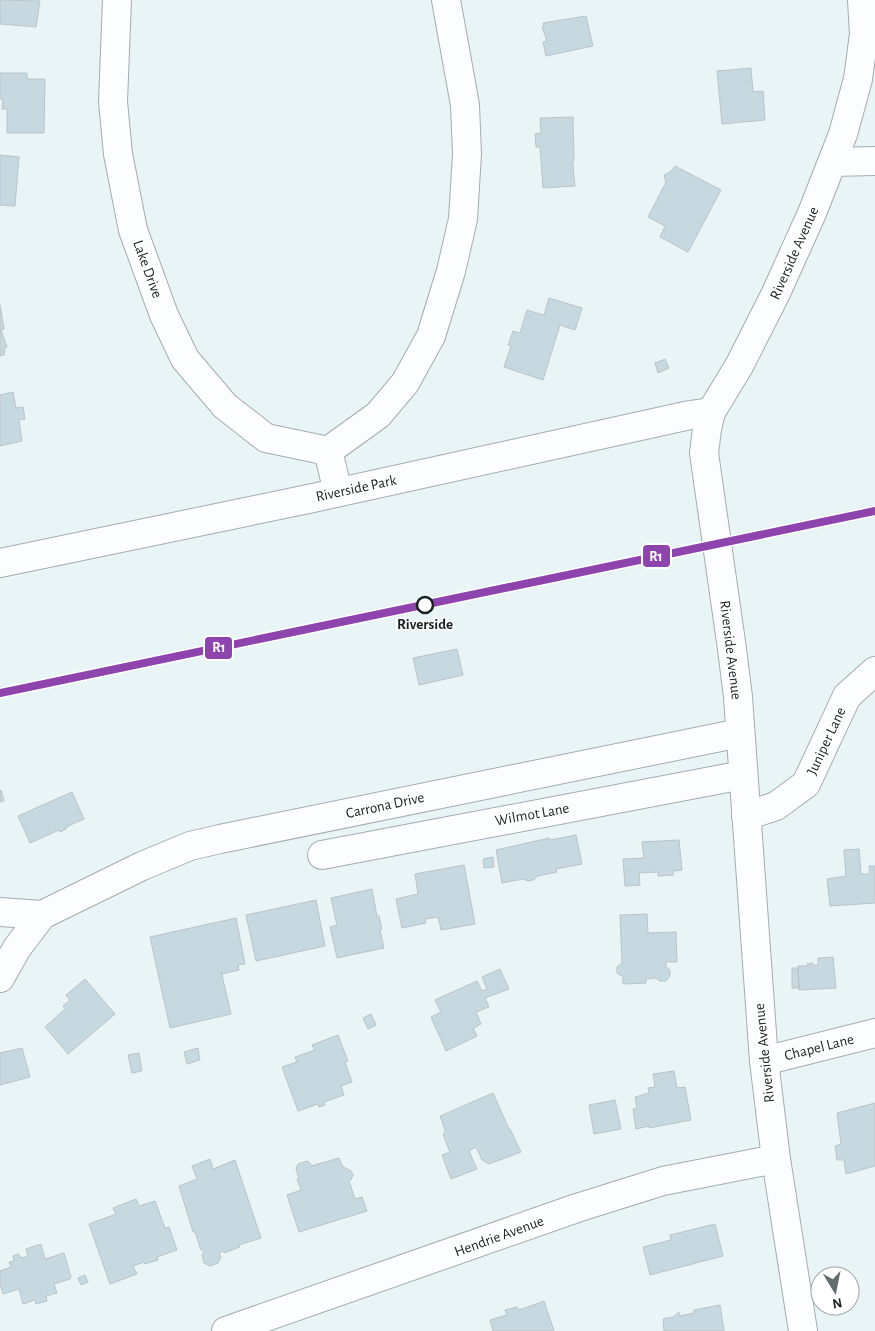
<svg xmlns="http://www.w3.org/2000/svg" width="875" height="1331" font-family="'Alegreya Sans',sans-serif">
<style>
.building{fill:#c6d8e0;stroke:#bbc4c7}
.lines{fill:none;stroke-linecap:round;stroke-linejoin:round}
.minor-casing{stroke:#a4acaf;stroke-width:30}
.tertiary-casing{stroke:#a4acaf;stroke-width:30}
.minor{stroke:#fcfdfe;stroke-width:28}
.tertiary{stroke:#fcfdfe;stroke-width:28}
.rail-1-casing{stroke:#fff;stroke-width:11}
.rail-1{stroke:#8e44ad;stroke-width:8}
.stop-dot{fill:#fff;stroke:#192123;stroke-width:2.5}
.labels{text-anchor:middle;stroke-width:4;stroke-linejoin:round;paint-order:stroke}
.street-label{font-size:15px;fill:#192123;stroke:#fff}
.stop-label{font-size:15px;font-weight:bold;fill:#192123;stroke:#fff}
.line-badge{stroke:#fff;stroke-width:2}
.badge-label{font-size:14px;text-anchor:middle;font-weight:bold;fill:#fff}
</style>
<rect width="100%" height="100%" fill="#e9f4f7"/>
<!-- building -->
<path class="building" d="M0,0L40,1L36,27L0,24Z
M586,16L593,46L546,56L543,42L547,41L542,27H544L543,23Z
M751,68L753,92L763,91L765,120L722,124L717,71Z
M0,73H27V79H45L44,133H7V109H2L3,99H0Z
M573,117L574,161L573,162V166L575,186L543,188L540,147H536L535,134L541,133L540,118Z
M0,155L19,157L15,206L0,205V206Z
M675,166L721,190L688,252L660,237L665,226L648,217L666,182L664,175L670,172Z
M549,298L582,308L575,330L560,325L543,380L504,367L511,346L508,345L513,331L520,333L527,310L544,315Z
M0,305L4,329L1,330L7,347L5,348L4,355L0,356Z
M665,359L669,368L658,373L655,363Z
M13,392L16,408L23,407L25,419L19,420L22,441L0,446V395Z
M457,649L463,675L419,685L413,658Z
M1,790L4,801L0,802V791Z
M72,792L84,819L66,827V829L60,832L59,830L30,843L18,816Z
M576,835L582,864L556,869L557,872L538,876L533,880L528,881L523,879L502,883L496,850L549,838L550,840Z
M679,840L682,870L673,871V875L658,876V872L639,873L640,885L625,886L623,859L644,858L642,842Z
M859,849L861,874H870L869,866H875V903L830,906L827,879L846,876L844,850Z
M493,857L494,867L484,868L483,859Z
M464,865L475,924L441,930L438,917L425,919L426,923L402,928L396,899L418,894L415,874Z
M372,889L377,916H379L382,929L380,930L384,948L337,958L330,927L337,925L331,898Z
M316,900L325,946L256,961L246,915Z
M647,914L648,933L676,932L677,962H666V967L670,970V976L666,981H659L656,978L646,979V983L623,984V977L617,973V967L622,963L620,915Z
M236,918L245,964L238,965L239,970L222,974L221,971L231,1014L170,1028L150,937Z
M833,957L836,988L799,990L798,966H808L807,964L813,963V965H818V958Z
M792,968H798L799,988H792Z
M500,969L509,989L485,998L489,1007L476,1012L481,1024L473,1028L477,1036L446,1051L431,1017L441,1012L435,1000L477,981L482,991L487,989L482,977Z
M85,979L115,1014L68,1054L45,1027L65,1009L63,1006L70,1000L66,995Z
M371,1014L376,1025L368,1029L363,1018Z
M338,1035L348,1061L345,1062L352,1082L341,1086L344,1095L324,1102L325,1105L319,1107L318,1104L298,1111L282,1067L297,1062L295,1057L315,1050L312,1045Z
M22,1048L30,1077L0,1085V1053Z
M198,1048L200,1060L187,1064L184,1052Z
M139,1053L142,1071L132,1073L128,1055Z
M674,1071L677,1088L685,1087L691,1120L649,1128V1126L636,1129L633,1109L637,1108L635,1097L649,1093L648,1088L655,1087L653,1074Z
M493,1093L509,1129H510L521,1152L489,1164L482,1160L476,1147L469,1151L477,1169L451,1179L442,1155L450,1152L443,1134L445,1133V1130L440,1116Z
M615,1100L621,1129L594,1134L589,1105Z
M875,1103V1166L846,1174L844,1160H837L835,1146L841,1144L837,1113Z
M339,1158L342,1166L351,1171L353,1175L351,1180L349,1181L355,1199L362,1197L367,1211L299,1232L287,1195L301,1190L297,1179H299L296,1169L298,1164L307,1161L310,1163L311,1166Z
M210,1159L213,1169L235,1160L261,1238L239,1245L240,1247L224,1253L223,1251L219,1253L221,1257L218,1263L210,1266L204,1263L202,1255L204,1252L203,1250H201L195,1232H193L179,1186L197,1179L192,1166Z
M136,1199L139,1206L155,1201L165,1228L169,1227L177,1250L157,1257L158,1260L145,1264L144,1262L133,1266L137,1274L110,1284L89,1224L116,1214L113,1208Z
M715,1224L723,1256L650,1275L643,1247L671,1240L670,1235Z
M41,1244L45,1259L64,1253L71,1277L70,1279L54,1284L57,1293L46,1296L47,1301L36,1304L35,1300L23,1304L19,1289L3,1294L0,1284V1271L11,1267L9,1262L14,1261L13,1256L18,1254L22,1258L28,1256L26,1249Z
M85,1275L88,1282L81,1285L78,1278Z
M544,1301L554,1331H493L490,1320L507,1315L505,1310L517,1307L519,1310Z
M720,1305L724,1331H664L663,1319L673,1317L679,1312V1316L694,1313V1310Z"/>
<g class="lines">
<!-- minor casing -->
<g class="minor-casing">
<path id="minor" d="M117,0L113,102L118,154L133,230L164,315L185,359L225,406L266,438L328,451L338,492
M833,162L875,161
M328,451L378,415L405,383L431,336L451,271L463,219L467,154L465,105L446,0
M0,563L313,498L690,415L711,412
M746,816L776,806L806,784L847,696L875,671
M322,855L743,775
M0,912L42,915
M0,978L17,948L42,915L142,866L190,846L220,839L740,733
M764,1061L875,1033
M226,1331L577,1208L663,1181L776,1159"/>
</g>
<!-- tertiary casing -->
<g class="tertiary-casing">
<path id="tertiary" d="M803,1331L776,1159L764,1061L738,697L732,649L704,453L707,429L711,412L739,366L776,293L812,213L843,134L858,79L864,34L862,0"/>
</g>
<!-- minor -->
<use href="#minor" class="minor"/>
<!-- tertiary -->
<use href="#tertiary" class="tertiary"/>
<!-- rail-1 casing -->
<g class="rail-1-casing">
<path id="rail-1" d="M0,693L875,511"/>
</g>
<!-- rail-1 -->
<use href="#rail-1" class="rail-1"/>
</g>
<!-- markers -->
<circle class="stop-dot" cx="425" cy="605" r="8"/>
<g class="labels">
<!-- street labels -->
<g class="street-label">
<text transform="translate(794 253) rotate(-66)" y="5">Riverside Avenue</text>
<text transform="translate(148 269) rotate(70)" y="5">Lake Drive</text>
<text transform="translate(356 488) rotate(-12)" y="5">Riverside Park</text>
<text transform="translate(731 650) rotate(83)" y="5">Riverside Avenue</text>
<text transform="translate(826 741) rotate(-65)" y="5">Juniper Lane</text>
<text transform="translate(385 805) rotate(-12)" y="5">Carrona Drive</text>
<text transform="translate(532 814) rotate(-10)" y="5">Wilmot Lane</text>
<text transform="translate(819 1047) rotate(-14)" y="5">Chapel Lane</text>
<text transform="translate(764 1053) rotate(-96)" y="5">Riverside Avenue</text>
<text transform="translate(499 1236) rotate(-20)" y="5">Hendrie Avenue</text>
</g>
<!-- stop labels -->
<g class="stop-label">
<text x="425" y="629">Riverside</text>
</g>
</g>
<g class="line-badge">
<rect x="642" y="544" width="29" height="24" rx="5" fill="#8e44ad"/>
<rect x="204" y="636" width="29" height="24" rx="5" fill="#8e44ad"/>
</g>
<g class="badge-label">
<text x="656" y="561">R1</text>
<text x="219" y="652">R1</text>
</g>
<!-- north arrow -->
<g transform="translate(835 1291) rotate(170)"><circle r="24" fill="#ffffff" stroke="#a3a6a7"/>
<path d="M0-4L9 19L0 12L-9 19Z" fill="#626b6d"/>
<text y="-8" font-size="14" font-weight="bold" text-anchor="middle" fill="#192123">N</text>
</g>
</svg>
